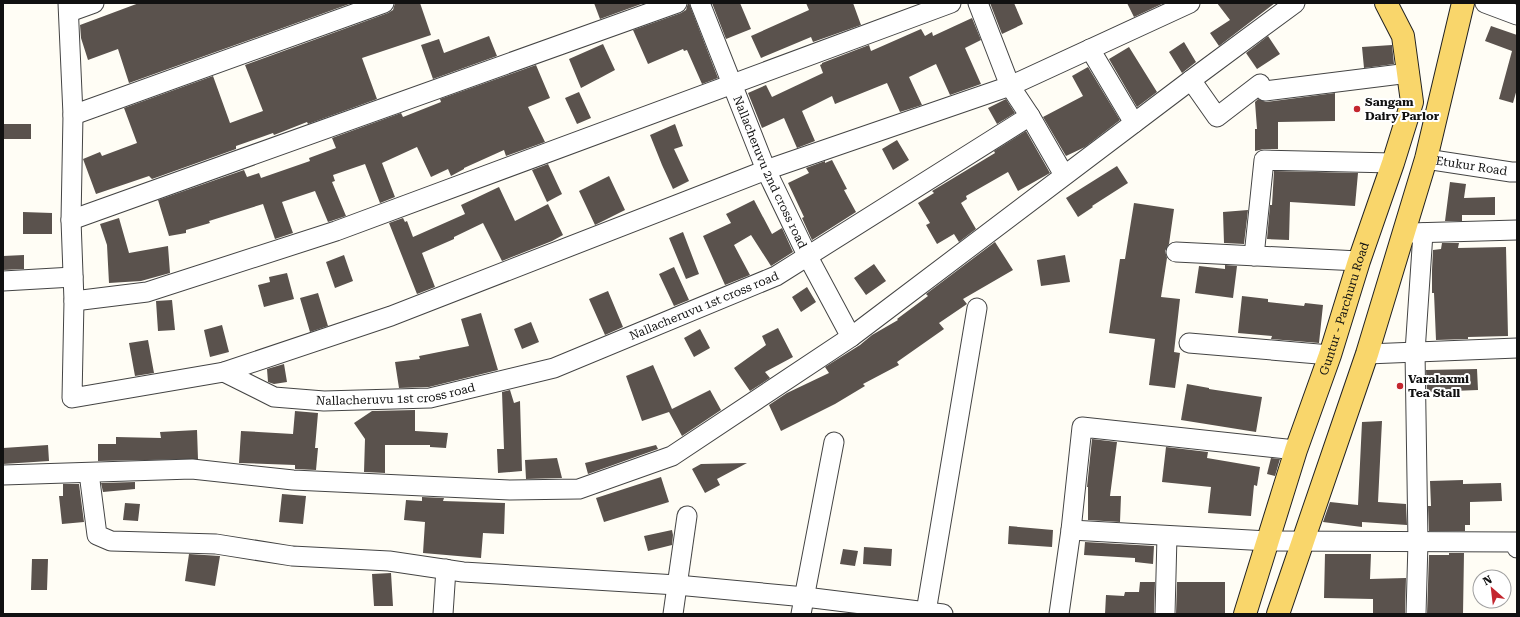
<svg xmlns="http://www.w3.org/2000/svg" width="1520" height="617" font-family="'Roboto Serif',serif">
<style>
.building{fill:#5a524d}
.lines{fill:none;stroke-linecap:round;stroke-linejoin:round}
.minor-casing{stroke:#444;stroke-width:21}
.major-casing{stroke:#222;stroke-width:24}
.minor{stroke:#fff;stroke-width:19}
.major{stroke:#f9d66b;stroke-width:22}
.poi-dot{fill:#c4262e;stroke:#fff;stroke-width:1.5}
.labels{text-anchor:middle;stroke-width:4;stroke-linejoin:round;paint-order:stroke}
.poi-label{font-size:12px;font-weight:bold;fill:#111;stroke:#fff;text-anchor:start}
.street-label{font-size:12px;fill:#111;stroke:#fff}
</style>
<rect width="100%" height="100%" fill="#fffdf5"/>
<!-- building -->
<path class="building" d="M139,3H352L129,83L118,49L88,60L81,38L80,25Z
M395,3H420L431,35L362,58L377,99L308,124L307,122L274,135L273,133L236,146V149L152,179L149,176L96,194L83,159L100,152L102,156L137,143L124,108L213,76L230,123L263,111L245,65L388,13L393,10Z
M594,3H644L600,19Z
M688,3H689L718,78L702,84L687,50L684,51L683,49L648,64L633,30L681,13L686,10Z
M712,3H740L751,29L726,39Z
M806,3H853L861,25L813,42L811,37L761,58L751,36L809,10Z
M990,3H1014L1023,24L1002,34Z
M1127,3H1164L1134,17Z
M1217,3H1275L1219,46L1210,33L1230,20Z
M972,18L981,40L965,48L981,84L950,95L936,64L909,77L922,105L900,112L887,83L835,104L832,96L802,111L815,141L797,148L784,118L762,128L748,93L766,85L772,97L823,73L820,65L822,64V63L869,45L871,51L921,29L925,36L932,32L933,36Z
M1491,26L1517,35V89L1513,103L1499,99L1512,51L1485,41Z
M489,36L497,56L433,79L421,45L439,39L444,53Z
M1268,36L1280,54L1257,69L1246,53Z
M1184,42L1196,62L1182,73L1169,52Z
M603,44L615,70L581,88L569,59Z
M1392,45L1394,64L1364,68L1362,47Z
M1129,47L1157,92L1137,107L1109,59Z
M536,65L550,98L528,107L545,142L506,156L504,150L464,168V169L451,176L448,169L431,177L417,147L382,163L395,197L380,203L365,164L333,175L335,181L332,182L346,216L328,222L315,191L282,202L293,233L275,239L263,204L209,221L210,223L186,230V233L169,236L158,200L244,170L247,177L259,173L261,178L310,161L309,158L336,148L332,138L401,113L403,117L441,102L440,99Z
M1088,67L1120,120L1085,147L1066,156L1043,117L1083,96L1072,76Z
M579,92L591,118L577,124L565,98Z
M1335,93V121L1278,122V149H1264L1255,151V129H1257L1255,102L1258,99L1266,102Z
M1006,99L1015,113L997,124L988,108Z
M3,124H31V139H3Z
M675,124L683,146L674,149L689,181L673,189L662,165L650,135Z
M1026,131L1050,173L1018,191L1008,172L966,196L967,199L961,203L976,229L959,242L954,234L937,244L926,225L930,223L918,203L934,193L932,191L995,153L994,151Z
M897,140L909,160L893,170L882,149Z
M832,160L847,189L844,190L856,212L812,240L802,218L804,217L788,183L809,173L806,168L825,161V163Z
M548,164L562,194L547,202L532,170Z
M1117,166L1128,183L1092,206L1093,207L1078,217L1066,198Z
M1274,171L1358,173L1355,206L1290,202L1289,240L1267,239L1270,205H1272Z
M609,176L625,210L595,225L579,191Z
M1450,182L1466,184L1464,198L1495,197V215H1462V221H1445Z
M499,187L515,221L548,204L563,235L552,241L502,261L483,223L454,237V239L422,253L435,287L417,294L389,223L403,218L405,222L407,221L413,237L465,214L461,205Z
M754,200L772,234L782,228L793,252L771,266L751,235L734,245L750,275L725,285L703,236L731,223L726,214Z
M1134,203L1174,209L1169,244L1165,251L1167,258L1161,297L1180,299L1174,352L1180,353L1175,388L1149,385L1155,339L1109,333L1120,259H1125Z
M1248,210L1244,244L1224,243L1223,212Z
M23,212L52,213V234H23Z
M119,218L129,253L168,246L170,273L141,281L109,283L107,245L100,224Z
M683,232L699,274L686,279L669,238Z
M995,242L1013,270L963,299L967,304L939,323L944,329L897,362L899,365L863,384L865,386L835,404L781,431L769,405L787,393L829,373L825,367L860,345L872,335L898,320L897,319L928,296L926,294Z
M1442,243H1459L1458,248L1506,247L1508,336L1468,337V339L1436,340L1434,293H1432V270L1433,250L1441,249Z
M24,255V269L3,270V256Z
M344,255L353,281L335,288L326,262Z
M1065,255L1070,282L1041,286L1037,260Z
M874,264L886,281L866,295L854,278Z
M1225,265L1237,266L1233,298L1195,293L1199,266L1225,269Z
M674,267L689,300L674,306L659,274Z
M287,273L294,299L264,307L258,285L270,282L269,277Z
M807,287L816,302L801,312L792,297Z
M608,291L623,327L605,335L589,299Z
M318,293L328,326L310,332L300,298Z
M1242,296L1268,299V302L1304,306L1305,303L1323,305L1319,343L1271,339L1272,336L1238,333Z
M172,300L175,330L158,331L156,301Z
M481,313L498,370L429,387L399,388L395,362L420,359L419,356L469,346L461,319Z
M531,322L539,342L522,349L514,329Z
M222,325L229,352L210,357L204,330Z
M778,328L793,357L765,372L770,378L750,391L734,368L766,345L762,336Z
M700,329L710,348L694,357L684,338Z
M148,340L154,373L135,376L129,343Z
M284,364L287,382L274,384L268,382L267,369Z
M653,365L672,409L710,390L721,410L682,436L669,412L642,421L626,376Z
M1477,369L1478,390L1427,392L1426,370Z
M1187,384L1209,388V389L1262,397L1256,432L1181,420Z
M510,390L514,403L520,401L522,471L498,473L497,449H504L502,392Z
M415,410V431L448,433L446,448L430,447V445H385V473L364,472L365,439L354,423L372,411Z
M295,411L318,413L315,448H318L316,470L295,469V465L239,463L241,431L293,434Z
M1382,421L1378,502L1406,504L1407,525L1362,522V527L1323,522L1330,502L1358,505L1362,422Z
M197,430L198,459L98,461V444H116V437L161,438L160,432Z
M1092,439L1117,442L1110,496H1121L1120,522L1088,520V487H1087Z
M48,445L49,461L3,464V448Z
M656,445L658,449L655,450L588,474L585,463Z
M1166,447L1208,452L1207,458L1260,467L1257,486L1254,485L1251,516L1208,513L1211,487L1162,482Z
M557,458L562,478L526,479L525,460Z
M1271,458L1280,459L1275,476L1267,474Z
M747,463L717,479L720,485L705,493L692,469L701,464Z
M661,477L669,502L604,522L596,498Z
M1463,480V484L1501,483L1502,501L1470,502V525H1465V531H1429L1428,506H1431L1430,481Z
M135,482V489L103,492L101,483Z
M63,484H79L84,522L62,524L59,496H63Z
M282,494L306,496L303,524L279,522Z
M422,497L444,498L443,501L505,503L504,534L483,533L481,558L423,553L425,522L404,520L406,500L422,501Z
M125,503L140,504L138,521L123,520Z
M1009,526L1053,530L1052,547L1008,544Z
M672,530L673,535L672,545L648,551L644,536Z
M1085,542L1154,546L1153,564L1135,562V558L1084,555Z
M864,547L892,549L891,566L863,564Z
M843,549L858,551L855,566L840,564Z
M1449,553H1464L1463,614H1427L1429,555H1449Z
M189,554L220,556L215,586L185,581Z
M1325,554H1371L1370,579L1406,578L1405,614H1373V599L1324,598Z
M32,559H48L47,590H31Z
M391,573L393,606H374L372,574Z
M1140,582H1155L1154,614H1105L1106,595L1124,596L1125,592H1139Z
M1177,582H1225V614H1176Z"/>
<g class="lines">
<!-- minor casing -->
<g class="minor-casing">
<g id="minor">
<path d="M68,3L73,115L71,220L74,301L72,398L224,372L391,316L766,170L1010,86L1190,3"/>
<path id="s1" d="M700,3L766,170L807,255L851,337"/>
<path d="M1485,3L1517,15"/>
<path d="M69,12L94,3"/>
<path d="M1090,49L1134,123"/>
<path d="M1191,80L1217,117L1260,84"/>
<path d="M1265,91L1409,73"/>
<path d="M73,115L384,3"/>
<path d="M1030,116L1064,175"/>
<path id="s2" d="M1426,159L1511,172H1517"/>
<path d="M71,220L677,3"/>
<path d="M1410,233L1517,230"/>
<path d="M1176,252L1359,261"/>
<path d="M1254,256L1264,160L1393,163"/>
<path d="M3,281L73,277"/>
<path d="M74,301L147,292L336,231L951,3"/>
<path d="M1189,343L1330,355"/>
<path d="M1367,354L1517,348"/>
<path id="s3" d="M224,372L274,397L324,401L430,398L554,368L776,276L1030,116L1010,86L978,3"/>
<path d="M89,473L97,535L111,541L216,544L292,556L389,561L463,572L677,585L805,597L943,614"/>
<path d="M3,475L192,469L293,480L510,490L579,489L672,456L851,337L1191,80L1295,3"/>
<path d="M1071,530L1268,541L1517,542V548"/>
<path d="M926,612L977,308"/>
<path d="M443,614L446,569"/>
<path d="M673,614L687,516"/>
<path d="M801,614L834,442"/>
<path d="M1059,614L1071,530L1082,427L1296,450"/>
<path d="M1165,614L1167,536"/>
<path d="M1416,614L1418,542L1415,352L1423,233"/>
</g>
</g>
<!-- major casing -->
<g class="major-casing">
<g id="major">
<path id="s4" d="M1245,614L1296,450L1330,355L1359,261L1393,163L1412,102L1403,36L1386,3"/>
<path d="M1278,614L1367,354L1426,159L1463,3"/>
</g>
</g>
<!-- minor -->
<use href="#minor" class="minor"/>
<!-- major -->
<use href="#major" class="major"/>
</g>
<!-- markers -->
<g class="poi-dot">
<circle cx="1357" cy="109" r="4"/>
<circle cx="1400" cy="386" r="4"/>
</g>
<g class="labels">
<!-- poi labels -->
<g class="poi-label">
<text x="1365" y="106">Sangam<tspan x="1365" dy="14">Dairy Parlor</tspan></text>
<text x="1408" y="383">Varalaxmi<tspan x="1408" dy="14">Tea Stall</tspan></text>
</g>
<!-- street labels -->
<g class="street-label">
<text dy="4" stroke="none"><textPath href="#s2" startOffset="46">Etukur Road</textPath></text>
<text dy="4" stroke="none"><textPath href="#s1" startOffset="183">Nallacheruvu 2nd cross road</textPath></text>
<text dy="4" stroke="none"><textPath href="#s3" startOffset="502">Nallacheruvu 1st cross road</textPath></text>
<text dy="4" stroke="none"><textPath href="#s4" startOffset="321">Guntur - Parchuru Road</textPath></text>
<text dy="4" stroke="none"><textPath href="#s3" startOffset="178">Nallacheruvu 1st cross road</textPath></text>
</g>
</g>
<!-- border -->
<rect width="1520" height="617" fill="none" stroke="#111111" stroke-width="8"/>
<!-- north arrow -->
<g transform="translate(1492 589) rotate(332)"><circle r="19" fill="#ffffff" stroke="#a0a0a0"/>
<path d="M0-3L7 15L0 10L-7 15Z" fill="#c4262e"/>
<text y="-6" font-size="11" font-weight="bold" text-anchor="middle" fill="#111111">N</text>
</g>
</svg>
